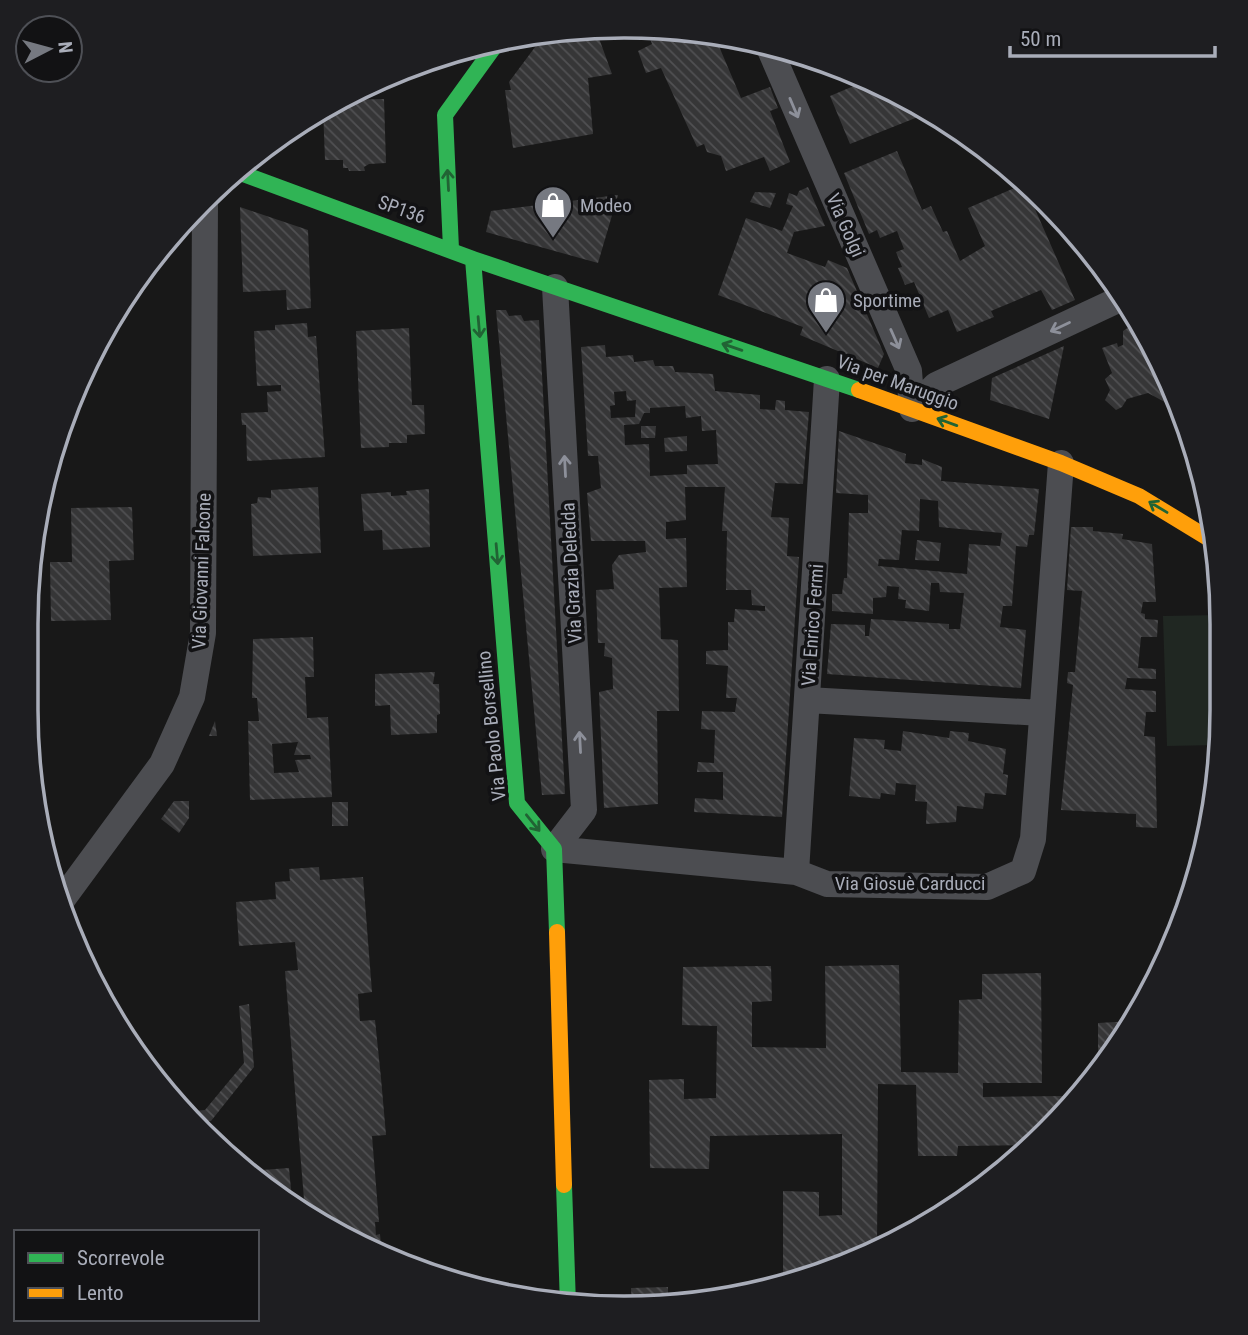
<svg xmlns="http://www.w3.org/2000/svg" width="1248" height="1335" font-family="'Roboto Condensed',sans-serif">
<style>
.pitch{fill:#202722}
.building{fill:url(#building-back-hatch);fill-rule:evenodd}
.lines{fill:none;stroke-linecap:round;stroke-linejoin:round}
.street{stroke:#4c4d51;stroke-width:26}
.fast{stroke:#30b455;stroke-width:16}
.slow{stroke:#ff9f0a;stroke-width:16}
.oneway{stroke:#8d909a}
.oneway2{stroke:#216334}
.labels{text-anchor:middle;stroke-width:7;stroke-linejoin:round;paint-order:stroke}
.poi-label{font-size:19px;fill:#a9adb9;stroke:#121214;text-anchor:start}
.street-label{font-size:19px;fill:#a9adb9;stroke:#121214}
.rim{fill:none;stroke:#a9adb9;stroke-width:3.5}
</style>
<defs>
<pattern id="building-back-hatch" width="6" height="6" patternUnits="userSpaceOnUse" patternTransform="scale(1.75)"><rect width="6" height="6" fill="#363637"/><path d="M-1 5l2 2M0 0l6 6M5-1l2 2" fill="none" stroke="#505052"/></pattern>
</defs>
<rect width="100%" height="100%" fill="#181818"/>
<!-- pitch -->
<path class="pitch" d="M1219,615L1222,711L1218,745L1167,746L1163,616Z"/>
<!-- building -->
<path class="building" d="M646,28L708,35L713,46L718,44L741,98L770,87L778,108L770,111L790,162L770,171L764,157L726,171L721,156L707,152L704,144L697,147L661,68L646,73L638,51L652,44Z
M596,30L612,74L588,78L593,134L513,148L505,90H511L509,82L547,31Z
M833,67L834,68L852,74L839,80Z
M868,80L888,88L928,113L850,144L830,96Z
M384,99L386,163L369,164L364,167L365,171H349L348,168H343V160H325L323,108L339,100Z
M968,137L984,147L985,148L974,153Z
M897,151L922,210L931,206L943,232L947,231L960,261L985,246L968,208L1024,184L1075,300L1052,310L1041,290L991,311L994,317L957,332L948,310L929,318L914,282L905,285L898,268L902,267L896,252L904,249L897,231L880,238L877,230L869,234L844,173Z
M808,187L825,226L794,232L787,253L825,267L828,260L847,268L884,354L878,368L800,335L803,327L718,295L746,218L782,231L793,206L786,204L789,193L797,196L799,191Z
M755,192L776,193L770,208L750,202Z
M618,195L598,263L486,232L491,211Z
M240,207L308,230L311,308L287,310L286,290L243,292Z
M496,310H506L509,316L521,315L524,321L539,320L565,794L542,795Z
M1138,321L1175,399L1172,406L1148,393L1127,399L1122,407L1116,410L1105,400L1110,390L1105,379L1112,373L1102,348L1117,343L1118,347L1123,345V331Z
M307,323L308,337L316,336L325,457L247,461L246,425H242L241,413L268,412L267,392L281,391V385L257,386L254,331L275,330V325Z
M409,328L412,405H424L425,434L407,435V443H389V447L361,448L356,331Z
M605,345L606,357L633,355L634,362L653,360L655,366H673L675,372L713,374L715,391L760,395V409L775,410L776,400L785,401V410L809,412L803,484L775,483L771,517L789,518L787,556L799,557L782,817L694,812L695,798L723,800V772H697L698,762L714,763L715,730L701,729L702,711L735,712L737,698H726L728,666L706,664V651L728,650V622H734L735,609L765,611V606L752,605L751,590H726L727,531H722L725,487H685L686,520L666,522V539L686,538L687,587L659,588L661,639L678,640L679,711H657L658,804L604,808L599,692L613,689L612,658L604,656L605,643H598L596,590L614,589L612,565L619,555L646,552L645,541H591L587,493L601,488L598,456H588L581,347ZM626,391L627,401L636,400L635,417L611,418L610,406L615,405L614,392ZM685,406L686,418L701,416L702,431L716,430L718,464L687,465V474L650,476L649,444L625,445L624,425L639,424L644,413H650V408Z
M1064,346L1049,419L990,400L992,378Z
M1177,406H1178L1190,434L1185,435L1177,429Z
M641,426H656L655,438H641Z
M839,431L906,454L905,463L922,465V459L942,467L941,481L1039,489L1034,535H1029L1027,547L1016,546L1012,606H1003L1000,627L1026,630L1021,688L827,674L831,624L865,625V636H869L871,619L949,624V629H960L964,593L940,592L939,583H931L929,611L905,608L906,600L898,599L899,587L887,586L886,597L873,598V614L832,611V594H842L844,578H847L849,513H868V495L836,493ZM920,499L938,501L939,527L1002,533L1000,546L969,544L967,574L878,566L879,559L899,560L902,530L919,531Z
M687,436V451L665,452L664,438Z
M318,487L321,553L253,556L251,504L257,503L258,497L271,498V490Z
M429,489L430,547L383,550L382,530L364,531L361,494L391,492V496L407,495L406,491Z
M132,507L134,560L109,561L111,620L51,621L50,562H72L71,508Z
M1071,527H1093V531L1123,534L1122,539L1152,544L1156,602H1143L1141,613L1145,614V619L1158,620L1157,637H1141L1138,668L1156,669V679L1127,678L1125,689L1156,691V712H1146L1144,736L1155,737L1157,828L1136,827V814L1061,810L1073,685L1067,683L1068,672H1075L1082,591L1067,590Z
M917,540L941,543L939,561L915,560Z
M313,637L314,677H305L307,718L328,717L332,797L250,800L248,721H259L257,698H252L253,639ZM298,742L294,755H310L311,759L295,760L299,772L274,773L272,744Z
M435,672L433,684H439L440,714L437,715V733L391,735L390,705L375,706V674Z
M215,721L217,736H209Z
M903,731L949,738L950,731L969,733L968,741L1006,749L1003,774L1008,775L1006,795L985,793L983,809L957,806L956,822L926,824L927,802L915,801L916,785L896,783L895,795L881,793L880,799L849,796L854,738L885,740L884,749L901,751Z
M174,801H189V818L179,833L161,819Z
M332,802H348V826H332Z
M319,867L320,880L363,877L372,992L358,994L360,1021L375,1020L381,1078L386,1135L372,1136L379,1222H375L376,1235L380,1234L382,1255L359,1247L246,1171L289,1168L292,1200L304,1199L285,971L298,970L295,942L239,946L236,902L276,899L275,882L290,881L289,869Z
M899,965L901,1072L958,1073L959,1000L982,999V974L1041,973L1042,1083H983V1097L1066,1096V1105L1031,1145L958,1146L957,1156H918L916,1085L878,1084L877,1249L817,1277L783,1285V1191L819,1192V1216L842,1215V1134L710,1136L709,1169L650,1168L649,1080L684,1079V1099L716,1098L717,1026L682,1025L683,967L771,966L772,1001L752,1002V1047L826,1048L825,966Z
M249,1004L254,1067L211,1121L194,1122L184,1112L205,1110L244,1063L239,1006Z
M1133,1021L1121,1043L1098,1069V1023Z
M668,1287V1305L632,1306L631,1288Z"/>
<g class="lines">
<!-- street -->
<path class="street" d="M768,45L909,371L912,409
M912,409L936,385L1122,298
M807,700L1042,713
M554,849L796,872L827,884L987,887L1023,871L1033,839L1061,463
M554,849L584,810L555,287
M796,872L827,379
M62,900L162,764L192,697L203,633L205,201"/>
<!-- fast -->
<path class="fast" d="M235,171L473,259L859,390
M451,249L445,115L497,43
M473,259L517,803L554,849L557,932
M564,1185L568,1305"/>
<!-- slow -->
<path class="slow" d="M859,390L1061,463L1139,496L1216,543
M557,932L564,1185"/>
</g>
<!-- one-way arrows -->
<defs><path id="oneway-shaft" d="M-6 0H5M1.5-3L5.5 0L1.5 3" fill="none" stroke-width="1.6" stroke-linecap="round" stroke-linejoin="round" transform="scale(1.75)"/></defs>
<g class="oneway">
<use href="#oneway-shaft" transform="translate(794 108) rotate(67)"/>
<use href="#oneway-shaft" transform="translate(1060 327) rotate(155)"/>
<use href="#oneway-shaft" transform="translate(895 339) rotate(66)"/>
<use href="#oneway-shaft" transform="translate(565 466) rotate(-93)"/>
<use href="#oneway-shaft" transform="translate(580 742) rotate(-93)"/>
</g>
<g class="oneway2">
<use href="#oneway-shaft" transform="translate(448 180) rotate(-93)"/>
<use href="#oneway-shaft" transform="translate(479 327) rotate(85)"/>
<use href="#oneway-shaft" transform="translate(732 347) rotate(-161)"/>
<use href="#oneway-shaft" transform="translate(947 422) rotate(-160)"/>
<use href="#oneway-shaft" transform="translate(1158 507) rotate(-149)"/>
<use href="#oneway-shaft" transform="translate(497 554) rotate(85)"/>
<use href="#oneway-shaft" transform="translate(533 823) rotate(51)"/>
</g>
<!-- icons -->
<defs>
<g id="shop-pin" transform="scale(2.0125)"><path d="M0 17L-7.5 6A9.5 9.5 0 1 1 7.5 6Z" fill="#767981" stroke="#121214"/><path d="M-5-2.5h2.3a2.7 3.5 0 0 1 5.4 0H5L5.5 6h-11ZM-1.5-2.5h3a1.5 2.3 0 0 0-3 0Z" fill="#fff"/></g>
</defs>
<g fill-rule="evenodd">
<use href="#shop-pin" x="553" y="205"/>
<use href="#shop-pin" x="826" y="300"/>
</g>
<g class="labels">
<!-- poi labels -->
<g class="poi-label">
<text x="580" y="212">Modeo</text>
<text x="853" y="307">Sportime</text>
</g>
<!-- street labels -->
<g class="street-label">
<text transform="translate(402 209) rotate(20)" y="7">SP136</text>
<text transform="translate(846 225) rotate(66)" y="7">Via Golgi</text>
<text transform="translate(898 382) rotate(20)" y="7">Via per Maruggio</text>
<text transform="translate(201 571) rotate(-88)" y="7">Via Giovanni Falcone</text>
<text transform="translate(571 573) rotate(-93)" y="7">Via Grazia Deledda</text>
<text transform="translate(812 625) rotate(-86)" y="7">Via Enrico Fermi</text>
<text transform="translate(491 726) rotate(-96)" y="7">Via Paolo Borsellino</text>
<text x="910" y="890">Via Giosuè Carducci</text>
</g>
</g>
<!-- crop -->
<path d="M0 0H1248V1335H0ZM624 38H624A586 586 0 0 1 1210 624V710A586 586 0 0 1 624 1296H624A586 586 0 0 1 38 710V624A586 586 0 0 1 624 38Z" fill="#1e1e21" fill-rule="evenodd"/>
<path class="rim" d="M624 38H624A586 586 0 0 1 1210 624V710A586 586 0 0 1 624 1296H624A586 586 0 0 1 38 710V624A586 586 0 0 1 624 38Z"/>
<!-- legend -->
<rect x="14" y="1230" width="245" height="91" fill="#121214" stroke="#4e5056" stroke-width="2"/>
<rect x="28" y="1253" width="35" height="10" fill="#30b455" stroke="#4e5056" stroke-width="2"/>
<text x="77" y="1265" font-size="21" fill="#a9adb9">Scorrevole</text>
<rect x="28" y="1288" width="35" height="10" fill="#ff9f0a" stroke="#4e5056" stroke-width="2"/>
<text x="77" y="1300" font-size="21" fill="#a9adb9">Lento</text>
<!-- north arrow -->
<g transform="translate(49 49) rotate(84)"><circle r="33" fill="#121214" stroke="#4e5056" stroke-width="2"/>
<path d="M0-5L12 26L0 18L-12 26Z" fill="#767981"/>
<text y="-10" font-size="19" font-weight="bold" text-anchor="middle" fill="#a9adb9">N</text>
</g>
<!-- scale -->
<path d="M1010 46v10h205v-10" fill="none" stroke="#a9adb9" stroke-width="3.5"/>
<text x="1020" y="46" font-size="21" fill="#a9adb9" stroke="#121214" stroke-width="5" paint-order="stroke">50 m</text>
</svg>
